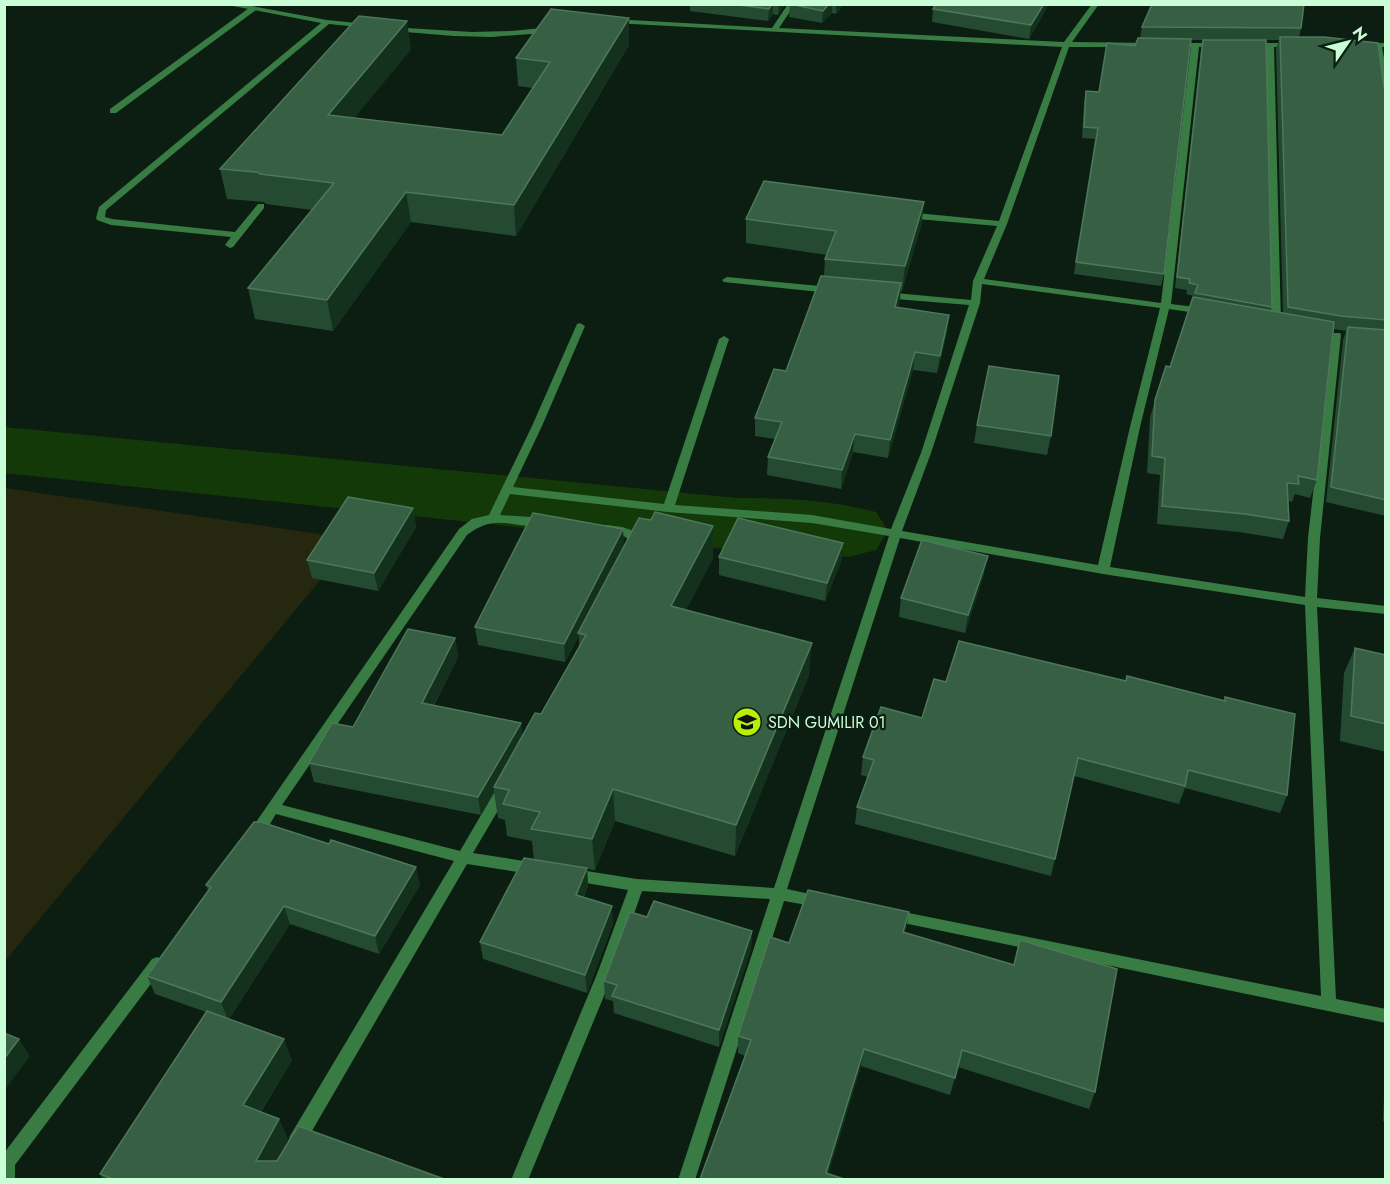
<svg xmlns="http://www.w3.org/2000/svg" width="1390" height="1184" font-family="Jost,sans-serif">
<style>
.green{fill:#25270f}
.lines{fill:none;stroke-linecap:round;stroke-linejoin:round}
.river{fill:#143909;fill-rule:evenodd}
.service{fill:#387c44;fill-rule:evenodd}
.minor{fill:#387c44;fill-rule:evenodd}
.wall{fill:#244b31;fill-rule:evenodd}
.shaded-wall{fill:#13311d}
.building{fill:#365f43;stroke:#4d785a;stroke-width:1.5}
.labels{text-anchor:middle;stroke-width:4.5;stroke-linejoin:round;paint-order:stroke}
.poi-label{font-size:16px;fill:#c9fed7;stroke:#0c1e11;text-anchor:start}
</style>
<rect width="100%" height="100%" fill="#0c1e11"/>
<!-- green -->
<path class="green" d="M5,488L354,539L5,961Z"/>
<g class="lines">
<!-- river -->
<path class="river" d="M4,427L737,498C785,498 830,500 876,512L888,531L876,550L848,557L799,550H737L4,473Z"/>
<!-- service -->
<path class="service" d="M249,8L256,10L116,113H110V109Z"/>
<!-- minor -->
<path class="minor" d="M223,4H241L327,20L367,24L371,26L367,28L329,24L106,210L105,217L112,219L235,232L258,204H264V208L233,247L230,248L225,245L231,237L111,225L97,220L96,218L99,207L321,23Z
M788,4H795L779,28L1064,42L1092,4H1099L1072,42L1153,43V47H1069L1007,224L984,279L1161,303L1191,47H1174L1170,45L1174,43H1216L1220,45L1216,47H1199L1171,304L1203,308L1208,311L1203,314L1169,309L1140,427L1110,567L1305,597L1308,538L1331,335L1332,333H1340L1341,335L1320,538L1317,598L1386,606V614L1317,607L1336,999L1386,1009V1023L889,920L887,916L889,912L894,910L1321,996L1305,605L1103,574L900,538L787,889L823,897L825,901L823,905L818,907L784,901L695,1180H678L770,899L642,891L613,974L528,1180H511L597,974L628,890L574,881L569,879L567,875L569,871L574,869L637,879L774,888L889,536L812,523L668,512L510,494L500,515L545,518L549,519L551,522L549,525C517,532 499,510 467,535L282,805L460,851L498,786L503,785L508,786L510,790L473,853L536,863L541,865L543,869L541,873L536,875L467,864L302,1148L296,1150L290,1148L288,1142L290,1136L454,861L276,814C270,823 262,843 249,839L247,835L459,529L472,519L489,515L532,426L577,324L580,323L585,326L542,426L513,487L664,504L719,339L724,336L729,339L675,505L812,515L891,529L921,453L969,305L884,298L879,295L884,292L971,300L973,281L997,226L906,218L902,215L906,212L999,221L1062,47L613,23L609,21L613,19L772,28ZM982,284L1160,308L1130,427L1098,565L902,531L931,453L980,303Z
M390,27L472,32L511,31L552,27L556,29L531,34L491,37L454,36L393,31H390Z
M1249,43H1291L1295,45L1291,47H1274L1281,323L1276,326L1271,323L1266,47H1249Z
M1360,43H1386V47H1382L1386,69V101L1382,99L1375,47H1360Z
M727,277L830,287L835,290L830,293L724,282L722,280Z
M607,525L622,527L634,531L639,541L637,550H629L627,538L621,534L603,532L601,529L603,526Z
M157,957L162,959L165,964L162,969L15,1165V1180H4V1153L152,959Z"/>
</g>
<!-- wall -->
<path class="wall" d="M690,4H785L778,15L773,14L768,21L690,11Z
M790,4H844L836,14L832,13L822,23L789,17Z
M936,4H1049L1029,39L932,22L933,9Z
M1142,27L1301,28L1299,37L1386,88V516L1326,502L1343,340L1346,331L1334,329L1317,480L1310,498L1295,494L1292,502L1288,501L1289,521L1283,539L1239,532L1157,524L1160,475L1147,473L1150,418L1155,400L1170,367L1194,296L1186,294L1187,290L1175,288L1201,49L1203,40H1191L1164,274L1161,286L1074,274L1095,139L1082,138L1084,102L1086,91L1099,92L1105,54L1135,46L1140,38ZM1266,40H1279L1276,49L1283,313L1271,310L1272,307Z
M629,45L516,236L411,222L333,331L255,319L248,288L312,210L266,204L264,202L227,199L220,169L411,49L354,118L502,135L533,88L518,86L516,58Z
M924,202L921,226L902,291H901L898,308L947,333L937,373L913,370L888,458L853,452L841,489L767,475L768,457L775,439L755,436V418L786,371L824,276L825,259L827,255L746,243V219Z
M977,425L1051,436L1047,455L974,443Z
M413,508L416,527L378,591L312,578L307,560Z
M843,543L841,562L825,601L719,575V557Z
M624,546L713,558L686,610L809,675L735,856L615,821L595,870L587,869L588,886L584,897L613,924L587,993L483,959L480,942L534,860L532,841L507,836L505,820L498,818L494,792L481,815L314,782L309,763L353,727L455,638L458,657L434,705L521,723L522,736L541,714L579,646V636L565,662L478,645L475,627Z
M984,574L965,633L899,617L901,598Z
M1355,648L1386,655V752L1340,741L1344,673Z
M1125,681L1224,700L1225,697L1287,795L1280,813L1185,788L1179,804L1074,776L1051,876L855,824L857,807L868,777L861,775L863,757L922,718L946,682Z
M329,844L420,885L379,954L290,924L229,1019L292,1060L261,1112L279,1119L288,1140L276,1161L444,1179H103L100,1174L206,1012L155,994L147,976L208,890L206,885Z
M647,917L752,931L751,949L719,1047L614,1013L613,1001L605,999L604,981Z
M905,933L1095,1092L1089,1109L958,1067L950,1095L861,1066L828,1174L700,1179L745,1056L738,1053V1036L789,943Z
M1386,1052V1122L1383,1121Z"/>
<!-- shaded-wall -->
<path class="shaded-wall" d="M772,4H773V14L768,21L769,9Z
M779,4H785L778,15Z
M829,4H832V13L822,23L823,11Z
M836,4H844L836,14Z
M1044,4H1049L1029,39L1031,25Z
M629,18V45L516,236L514,205Z
M407,21L411,49L333,144L328,115Z
M406,192L411,222L333,331L327,300Z
M924,202L921,226L902,291L905,266Z
M901,283L900,301L893,325L895,307Z
M949,315L947,333L937,373L940,356Z
M915,352L913,370L888,458L890,440Z
M855,434L853,452L841,489L842,470Z
M413,508L416,527L378,591L374,573Z
M713,526V558L672,638L671,606Z
M623,529L624,548L578,633L579,636L565,662L564,644Z
M843,543L841,562L825,601L827,583Z
M988,556L984,574L965,633L968,615Z
M455,638L458,657L425,721L422,703Z
M812,643L809,675L735,856L736,825Z
M521,723L523,741L494,787V792L481,815L478,797Z
M613,789L615,821L595,870L592,839Z
M416,867L420,885L379,954L375,936Z
M587,868L588,886L578,913L576,895Z
M284,906L290,924L228,1020L221,1002Z
M612,906L613,924L587,993L585,975Z
M909,912L906,930L900,950L903,932Z
M752,931L751,949L719,1047V1030Z
M19,1039L30,1056L4,1091V1059Z
M284,1039L292,1060L252,1126L243,1105Z
M864,1049L861,1066L827,1179L826,1173Z
M279,1119L288,1140L266,1179L256,1161Z"/>
<!-- building -->
<path class="building" d="M731,4H772L769,9Z
M790,4H829L823,11Z
M936,4H1044L1031,25L933,9Z
M1152,4H1304L1301,28L1142,27Z
M551,9L629,18L514,205L406,192L327,300L248,288L334,183L260,174L257,172L220,169L359,16L407,21L328,115L502,135L550,62L516,58Z
M1280,37H1324L1378,43L1384,87L1386,88V320L1341,316L1288,307Z
M1138,38L1191,39L1164,274L1076,262L1098,128L1084,127L1086,91L1099,92L1107,43L1135,46Z
M1203,40H1266L1272,307L1195,293L1198,285L1189,283L1190,279L1177,277Z
M764,181L924,202L905,266L825,259L836,231L746,219Z
M821,276L901,283L895,307L949,315L940,356L915,352L890,440L855,434L842,470L768,457L782,422L755,418L774,369L786,371Z
M1193,297L1334,322L1317,480L1298,476L1299,484L1287,483L1289,521L1245,514L1162,506L1165,458L1152,456L1155,400L1166,366L1170,367Z
M1348,327L1386,330V500L1331,487Z
M989,366L1059,376L1051,436L977,425Z
M348,497L413,508L374,573L307,560Z
M655,512L713,526L671,606L812,643L736,825L613,789L592,839L531,829L540,812L503,804L509,790L494,787L535,713L541,714L586,635L578,633L639,518L651,520Z
M533,513L623,529L564,644L475,627Z
M738,518L843,543L827,583L719,557Z
M922,540L988,556L968,615L901,598Z
M408,629L455,638L422,703L521,723L478,797L309,763L332,723L353,727Z
M959,641L1126,681L1127,676L1225,701V697L1295,714L1287,795L1188,770L1185,786L1078,758L1055,859L857,807L874,760L863,757L881,707L922,718L934,679L946,682Z
M1355,648L1386,655V724L1351,716Z
M254,822H261L329,844L331,840L416,867L375,936L284,906L221,1002L147,976L211,887L206,885Z
M524,858L587,868L576,895L612,906L585,975L480,942Z
M808,890L909,912L903,932L1014,965L1020,940L1117,969L1095,1092L962,1050L955,1078L864,1049L826,1173L844,1179H700L751,1040L738,1036L770,937L789,943Z
M654,901L752,931L719,1030L612,996L617,985L604,981L630,912L647,917Z
M207,1011L284,1039L243,1105L279,1119L256,1161H277L298,1126L444,1179H113L100,1174Z
M4,1033L19,1039L4,1059Z"/>
<!-- icons -->
<defs>
<g id="school-disc" transform="scale(1.5)"><circle r="9.5" fill="#b8f004" stroke="#0c1e11"/><path d="M0-5L7-2L0 1L-7-2ZM-4 1L0 2.5L4 1V4Q0 6-4 4Z" fill="#111"/></g>
</defs>
<g fill-rule="evenodd">
<use href="#school-disc" x="747" y="722"/>
</g>
<g class="labels">
<!-- poi labels -->
<g class="poi-label">
<text x="768" y="728">SDN GUMILIR 01</text>
</g>
</g>
<!-- border -->
<rect width="1390" height="1184" fill="none" stroke="#c9fed7" stroke-width="12"/>
<!-- north arrow -->
<g transform="translate(1348 42) rotate(55)" stroke="#0c1e11" stroke-width="4.5" paint-order="stroke">
<path d="M0-4.5L10 22L0 15L-10 22Z" fill="#c9fed7"/>
<text y="-9" font-size="16" font-weight="bold" text-anchor="middle" fill="#c9fed7">N</text>
</g>
</svg>
